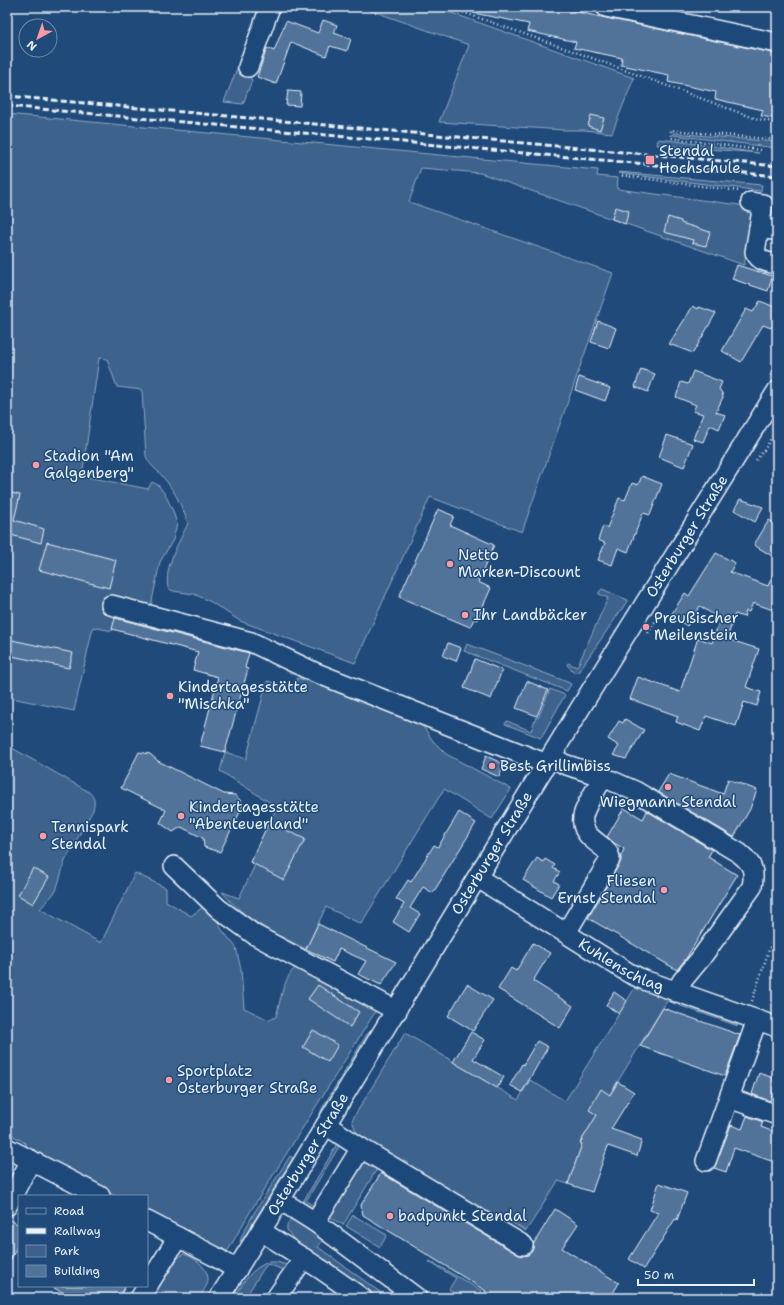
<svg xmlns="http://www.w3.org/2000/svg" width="784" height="1305" font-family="'Shantell Sans',sans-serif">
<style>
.green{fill:#3c628c;stroke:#92aac2}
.building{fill:#517399;stroke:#e8f1f8}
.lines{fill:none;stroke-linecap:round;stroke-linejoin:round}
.minor-casing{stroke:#e8f1f8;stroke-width:22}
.path{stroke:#e8f1f8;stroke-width:2.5;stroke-dasharray:1 3;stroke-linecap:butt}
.minor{stroke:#1f4a7a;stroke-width:19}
.rail{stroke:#e8f1f8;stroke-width:3;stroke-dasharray:6 3;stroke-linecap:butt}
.poi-dot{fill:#ff9aa2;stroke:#1f4a7a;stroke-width:1.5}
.labels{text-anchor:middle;stroke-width:3;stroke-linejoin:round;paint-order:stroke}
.poi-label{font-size:15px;fill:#e8f1f8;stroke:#1f4a7a;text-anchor:start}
.street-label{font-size:15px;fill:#e8f1f8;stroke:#1f4a7a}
</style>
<rect width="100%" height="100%" fill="#1f4a7a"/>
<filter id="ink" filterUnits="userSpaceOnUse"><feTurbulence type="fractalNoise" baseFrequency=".025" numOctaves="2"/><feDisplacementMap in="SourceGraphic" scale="8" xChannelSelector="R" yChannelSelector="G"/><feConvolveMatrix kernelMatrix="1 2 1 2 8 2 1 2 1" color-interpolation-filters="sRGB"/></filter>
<g filter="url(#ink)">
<!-- green -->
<path class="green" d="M361,7H435L634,78L612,133L584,130H564L439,122L469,45Z
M257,17L245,72L252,80L243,104L224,102Z
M7,114L598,170L597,176L618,178L617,189L755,207L744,265L480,173L421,168L409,202L613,273L522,532L430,497L355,663L240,621L211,602L194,594L173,591L168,588C164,566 179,543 188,523C182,506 175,492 164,478C158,471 149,465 146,456L142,390L117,387L107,359L99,358L82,476L148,489L152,482L158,485L165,494L173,511L177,524L173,540L160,562L151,606L116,616L112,631L93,627L74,711L7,697Z
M673,133L777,142V148L673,135Z
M658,139L668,140L759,153L657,145Z
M619,172L762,185L761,191L618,173Z
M602,589L628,600L579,671L575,673L567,665L568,663L577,667L608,598L599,594V592Z
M467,644L565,681L571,684L567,691L464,651Z
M297,678L335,689L418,719L433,741L446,754L511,789L492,819L444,789L361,924L326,907L306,949C272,933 247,921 222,892L239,898L255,865L250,862L277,807L220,771L225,752L246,759L267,681L294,688Z
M550,689L565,695L541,738L505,724L507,721L531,731L536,717L538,718Z
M7,745L89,792C95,798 95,801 93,810L65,861L56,891L40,909L101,943L135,873L166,888V901L191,916L203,907L213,914L222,930L236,947L241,970L244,1008L269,1020L276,1017C280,1002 284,974 298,966L377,1009L250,1212L227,1252H224L147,1212V1196H116L30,1151L25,1143L7,1132Z
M636,986L657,995L664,996L732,1020L738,1026L667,1001L580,1143L582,1144L568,1184L558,1181L526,1231L496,1213L491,1220L359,1140L352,1120L405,1033L518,1100L530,1080L565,1101Z
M375,1027L320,1120L321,1111L324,1105L367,1034Z
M338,1139L340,1145L306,1201L317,1208L315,1212L301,1205L335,1148Z
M290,1156L293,1158L243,1239L240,1242L242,1235L254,1213Z
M362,1157L380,1164L343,1225L327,1215Z
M293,1215L324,1238L318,1247L388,1298H378L297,1244L287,1230V1225Z
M353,1215L387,1235L380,1247L346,1226Z
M183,1254C193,1256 207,1266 208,1278C209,1285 202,1292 199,1298H147L167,1276L178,1258Z
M430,1261L482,1291L478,1298L454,1295L449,1289L456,1278L429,1262Z
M269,1262H277L290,1266L288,1272L268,1264L264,1268L245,1298H234C243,1283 251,1268 269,1262Z"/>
<!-- building -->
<path class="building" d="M473,7H554L777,54V119L761,116L763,110L715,99L716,92L668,82L669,75L621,65L622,58L574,48L576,42L527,31L529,24L473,13Z
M323,20L337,25L334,33L351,39L347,51L330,46L326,56L291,42L276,84L257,77L267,48L274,51L286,21L318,33Z
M288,91L301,92L300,106L286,105Z
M591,115L604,118L600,130L588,126Z
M615,207L629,211L625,224L612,219Z
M668,217L681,221V223L710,232L706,246L692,243L693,240L664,232Z
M737,265L772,276L768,291L732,279Z
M760,301L777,308V319L771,328L763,325L741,362L722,351L746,309L753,312Z
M693,306L698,309L699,307L716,313L693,353L669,344Z
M598,321L616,328L609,348L591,342Z
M641,369L655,374L648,392L635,387Z
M693,371L722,382L719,389L722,393L723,397L716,412L725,415L719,429L710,425L703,442L693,439L703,414L693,411L696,405L676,397L681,382L688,384Z
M579,377L610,388L605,401L575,390Z
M667,435L693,444L684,467L659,457Z
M642,476L662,484L650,515L643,513L628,552L618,548L612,565L598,560L605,543L598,540L603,526L607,528L619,498L625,500L632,483L638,485Z
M7,492L20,495L14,520L44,529L41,543L7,534Z
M740,499L763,507L755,522L734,510Z
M438,509L454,516L450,525L494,545L478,582L491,588L477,620L474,619L470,627L399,597Z
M769,520L777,525V559L754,545Z
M47,542L116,560L109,588L39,570Z
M716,553L735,563L730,572L768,586L777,564V599L773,610L753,603L749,612L746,611L744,617L735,614L727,639L759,649L746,687L761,692L757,706L744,702L736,726L706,716L700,731L676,722L678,716L630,699L638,677L680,692L698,638L712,643L720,619L700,606L687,626L671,615L685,593L689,596Z
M115,618L249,653L245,668L248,669L225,752L200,746L218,677L193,670L198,652L112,629Z
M7,639L73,653L69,668L7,655Z
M448,643L461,648L456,661L443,656Z
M475,659L502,670L491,699L464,688Z
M527,681L548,690L537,716L516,708Z
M625,719L644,730L626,759L613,755L619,746L608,739L619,721L623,723Z
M139,752L150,754L158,761L224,794L235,795L244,804L220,852L204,847L203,838L181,827L173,832L160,823L166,810L121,788Z
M486,756L504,764L499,777L481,769Z
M669,774L723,794L728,779L757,790L750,809L734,837L658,792Z
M624,808L643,819L647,811L712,850L708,857L737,875L687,957L677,970L588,918L621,861V856L624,849L614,843L607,837Z
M459,812L476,823L433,893L423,887L410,908L420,914L409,932L393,922L404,904L396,899L408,880L411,882L434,845L438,847Z
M269,822L305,839L284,880L250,862Z
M537,858L543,862L545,859L555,865L553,868L560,872L554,881L559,884L551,897L523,880Z
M33,868L49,877L33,904L18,895Z
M318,924L396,962L381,985L358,974L366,961L339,949L333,962L306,949Z
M533,943L550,953L533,981L573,1006L560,1028L498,989L511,968L516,971Z
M467,984L493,1000L473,1031L448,1016Z
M318,985L359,1012L350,1027L308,999Z
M614,992L627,1001L619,1014L606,1005Z
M663,1008L740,1035L725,1076L640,1046Z
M313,1030L338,1045L328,1062L303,1047Z
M471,1032L485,1040L473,1059L504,1077L497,1088L453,1062Z
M537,1041L548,1047L522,1092L510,1085L522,1064L523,1065Z
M759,1073L777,1079L770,1101L752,1094Z
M618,1082L634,1092L611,1129L642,1140L637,1156L608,1146L592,1192L568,1184L582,1144L580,1143L597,1115L589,1110L601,1089L610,1095Z
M747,1116L763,1122L761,1127L777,1133V1163L734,1148L726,1172L714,1168L731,1125L742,1129Z
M381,1173L517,1254L522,1256L528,1255L532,1251L534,1243L555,1209L578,1224L562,1248L619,1283L610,1298H482L486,1291L363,1215L361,1205Z
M659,1183L687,1193L677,1220L675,1219L644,1269L629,1259L658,1213L650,1210Z
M7,1218L19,1225V1243L7,1267Z
M50,1286H126L118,1298H74Z"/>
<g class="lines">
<!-- minor casing -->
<g class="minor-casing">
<g id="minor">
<path d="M606,7L777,43"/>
<path d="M248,67L270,7"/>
<path d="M751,202L763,204L755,252C760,262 767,262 777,264"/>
<path d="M759,228L777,231"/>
<path d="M111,605L251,642L314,672L547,764"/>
<path d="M552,757L564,764L603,777L635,791L739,853C753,864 755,870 752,887L701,958L682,981L676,992"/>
<path d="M174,866L219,909L255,935L397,1011"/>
<path id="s1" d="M478,878L629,973L644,980L777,1027"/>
<path d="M566,933L610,859C610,844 579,841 583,816C586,803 597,789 603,777"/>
<path d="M729,1098L777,1115"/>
<path d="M7,1148L100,1196"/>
<path d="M361,1148L523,1245"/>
<path d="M706,1161L757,1020"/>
<path d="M280,1200L315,1222L417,1298"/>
<path d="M7,1206L31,1160"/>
<path d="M147,1221L214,1256L237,1270"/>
<path d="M315,1222L361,1148L326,1125"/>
<path d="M261,1231L322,1270L362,1298"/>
<path d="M140,1298L178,1237"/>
<path id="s2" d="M219,1298L280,1200L603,671L777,391"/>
<path d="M276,1298L304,1258"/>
</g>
</g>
<!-- path -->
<path class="path" d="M448,7L581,54L754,118L777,123
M760,150L671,138V130L777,140
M776,152H777
M618,175L739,191
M771,375L777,365
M756,460L765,449L777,428
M648,633L659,615
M752,1001L777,926"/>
<!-- minor -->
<use href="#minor" class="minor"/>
<!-- rail -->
<path class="rail" d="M7,96L777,166
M7,106L777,176"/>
</g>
</g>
<!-- markers -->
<g class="poi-dot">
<rect x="645" y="155" width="10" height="10" rx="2"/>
<circle cx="36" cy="465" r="4"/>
<circle cx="450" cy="564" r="4"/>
<circle cx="465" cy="615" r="4"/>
<circle cx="646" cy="627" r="4"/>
<circle cx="170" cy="696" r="4"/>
<circle cx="492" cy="766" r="4"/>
<circle cx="668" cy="787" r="4"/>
<circle cx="181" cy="816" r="4"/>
<circle cx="43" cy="836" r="4"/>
<circle cx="664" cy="890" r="4"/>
<circle cx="169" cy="1080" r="4"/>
<circle cx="390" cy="1216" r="4"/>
</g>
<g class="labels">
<!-- poi labels -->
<g class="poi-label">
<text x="659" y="156">Stendal<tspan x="659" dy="17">Hochschule</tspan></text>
<text x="44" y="461">Stadion "Am<tspan x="44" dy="17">Galgenberg"</tspan></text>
<text x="458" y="560">Netto<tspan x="458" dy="17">Marken-Discount</tspan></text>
<text x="473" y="620">Ihr Landbäcker</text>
<text x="654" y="623">Preußischer<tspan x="654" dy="17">Meilenstein</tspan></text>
<text x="178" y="692">Kindertagesstätte<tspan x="178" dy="17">"Mischka"</tspan></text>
<text x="500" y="771">Best Grillimbiss</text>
<text x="668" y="807" text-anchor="middle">Wiegmann Stendal</text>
<text x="189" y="812">Kindertagesstätte<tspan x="189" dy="17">"Abenteuerland"</tspan></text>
<text x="51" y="832">Tennispark<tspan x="51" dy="17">Stendal</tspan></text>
<text x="656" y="886" text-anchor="end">Fliesen<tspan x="656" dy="17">Ernst Stendal</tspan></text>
<text x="177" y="1076">Sportplatz<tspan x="177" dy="17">Osterburger Straße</tspan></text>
<text x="398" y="1221">badpunkt Stendal</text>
</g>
<!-- street labels -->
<g class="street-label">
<text dy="5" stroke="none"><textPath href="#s2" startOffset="894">Osterburger Straße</textPath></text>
<text dy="5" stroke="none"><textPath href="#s2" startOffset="522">Osterburger Straße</textPath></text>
<text dy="5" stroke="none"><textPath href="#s1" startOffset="168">Kuhlenschlag</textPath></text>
<text dy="5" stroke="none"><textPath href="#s2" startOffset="169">Osterburger Straße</textPath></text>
</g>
</g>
<!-- margin -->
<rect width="784" height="1305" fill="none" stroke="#1f4a7a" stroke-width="24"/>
<rect x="12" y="12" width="760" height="1281" fill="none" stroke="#e8f1f8" stroke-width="1.5" filter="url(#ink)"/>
<!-- legend -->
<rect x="18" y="1195" width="130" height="92" fill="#1f4a7a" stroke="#6f8dac"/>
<rect x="26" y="1208" width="20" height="6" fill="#1f4a7a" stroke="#6f8dac"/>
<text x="54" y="1215" font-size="12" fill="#e8f1f8">Road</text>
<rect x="26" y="1228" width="20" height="6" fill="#e8f1f8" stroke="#6f8dac"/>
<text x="54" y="1235" font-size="12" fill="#e8f1f8">Railway</text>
<rect x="26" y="1245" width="20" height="12" fill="#3c628c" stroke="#6f8dac"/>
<text x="54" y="1255" font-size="12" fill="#e8f1f8">Park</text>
<rect x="26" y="1265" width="20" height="12" fill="#517399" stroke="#6f8dac"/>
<text x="54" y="1275" font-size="12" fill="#e8f1f8">Building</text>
<!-- north arrow -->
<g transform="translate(38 38) rotate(220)"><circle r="19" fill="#1f4a7a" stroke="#6f8dac"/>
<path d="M0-3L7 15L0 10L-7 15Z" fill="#ff9aa2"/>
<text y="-6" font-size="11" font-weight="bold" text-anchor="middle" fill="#e8f1f8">N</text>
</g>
<!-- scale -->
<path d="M638 1279v6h116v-6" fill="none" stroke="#e8f1f8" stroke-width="2"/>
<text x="644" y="1279" font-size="12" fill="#e8f1f8" stroke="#1f4a7a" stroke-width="3" paint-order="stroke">50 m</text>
</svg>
